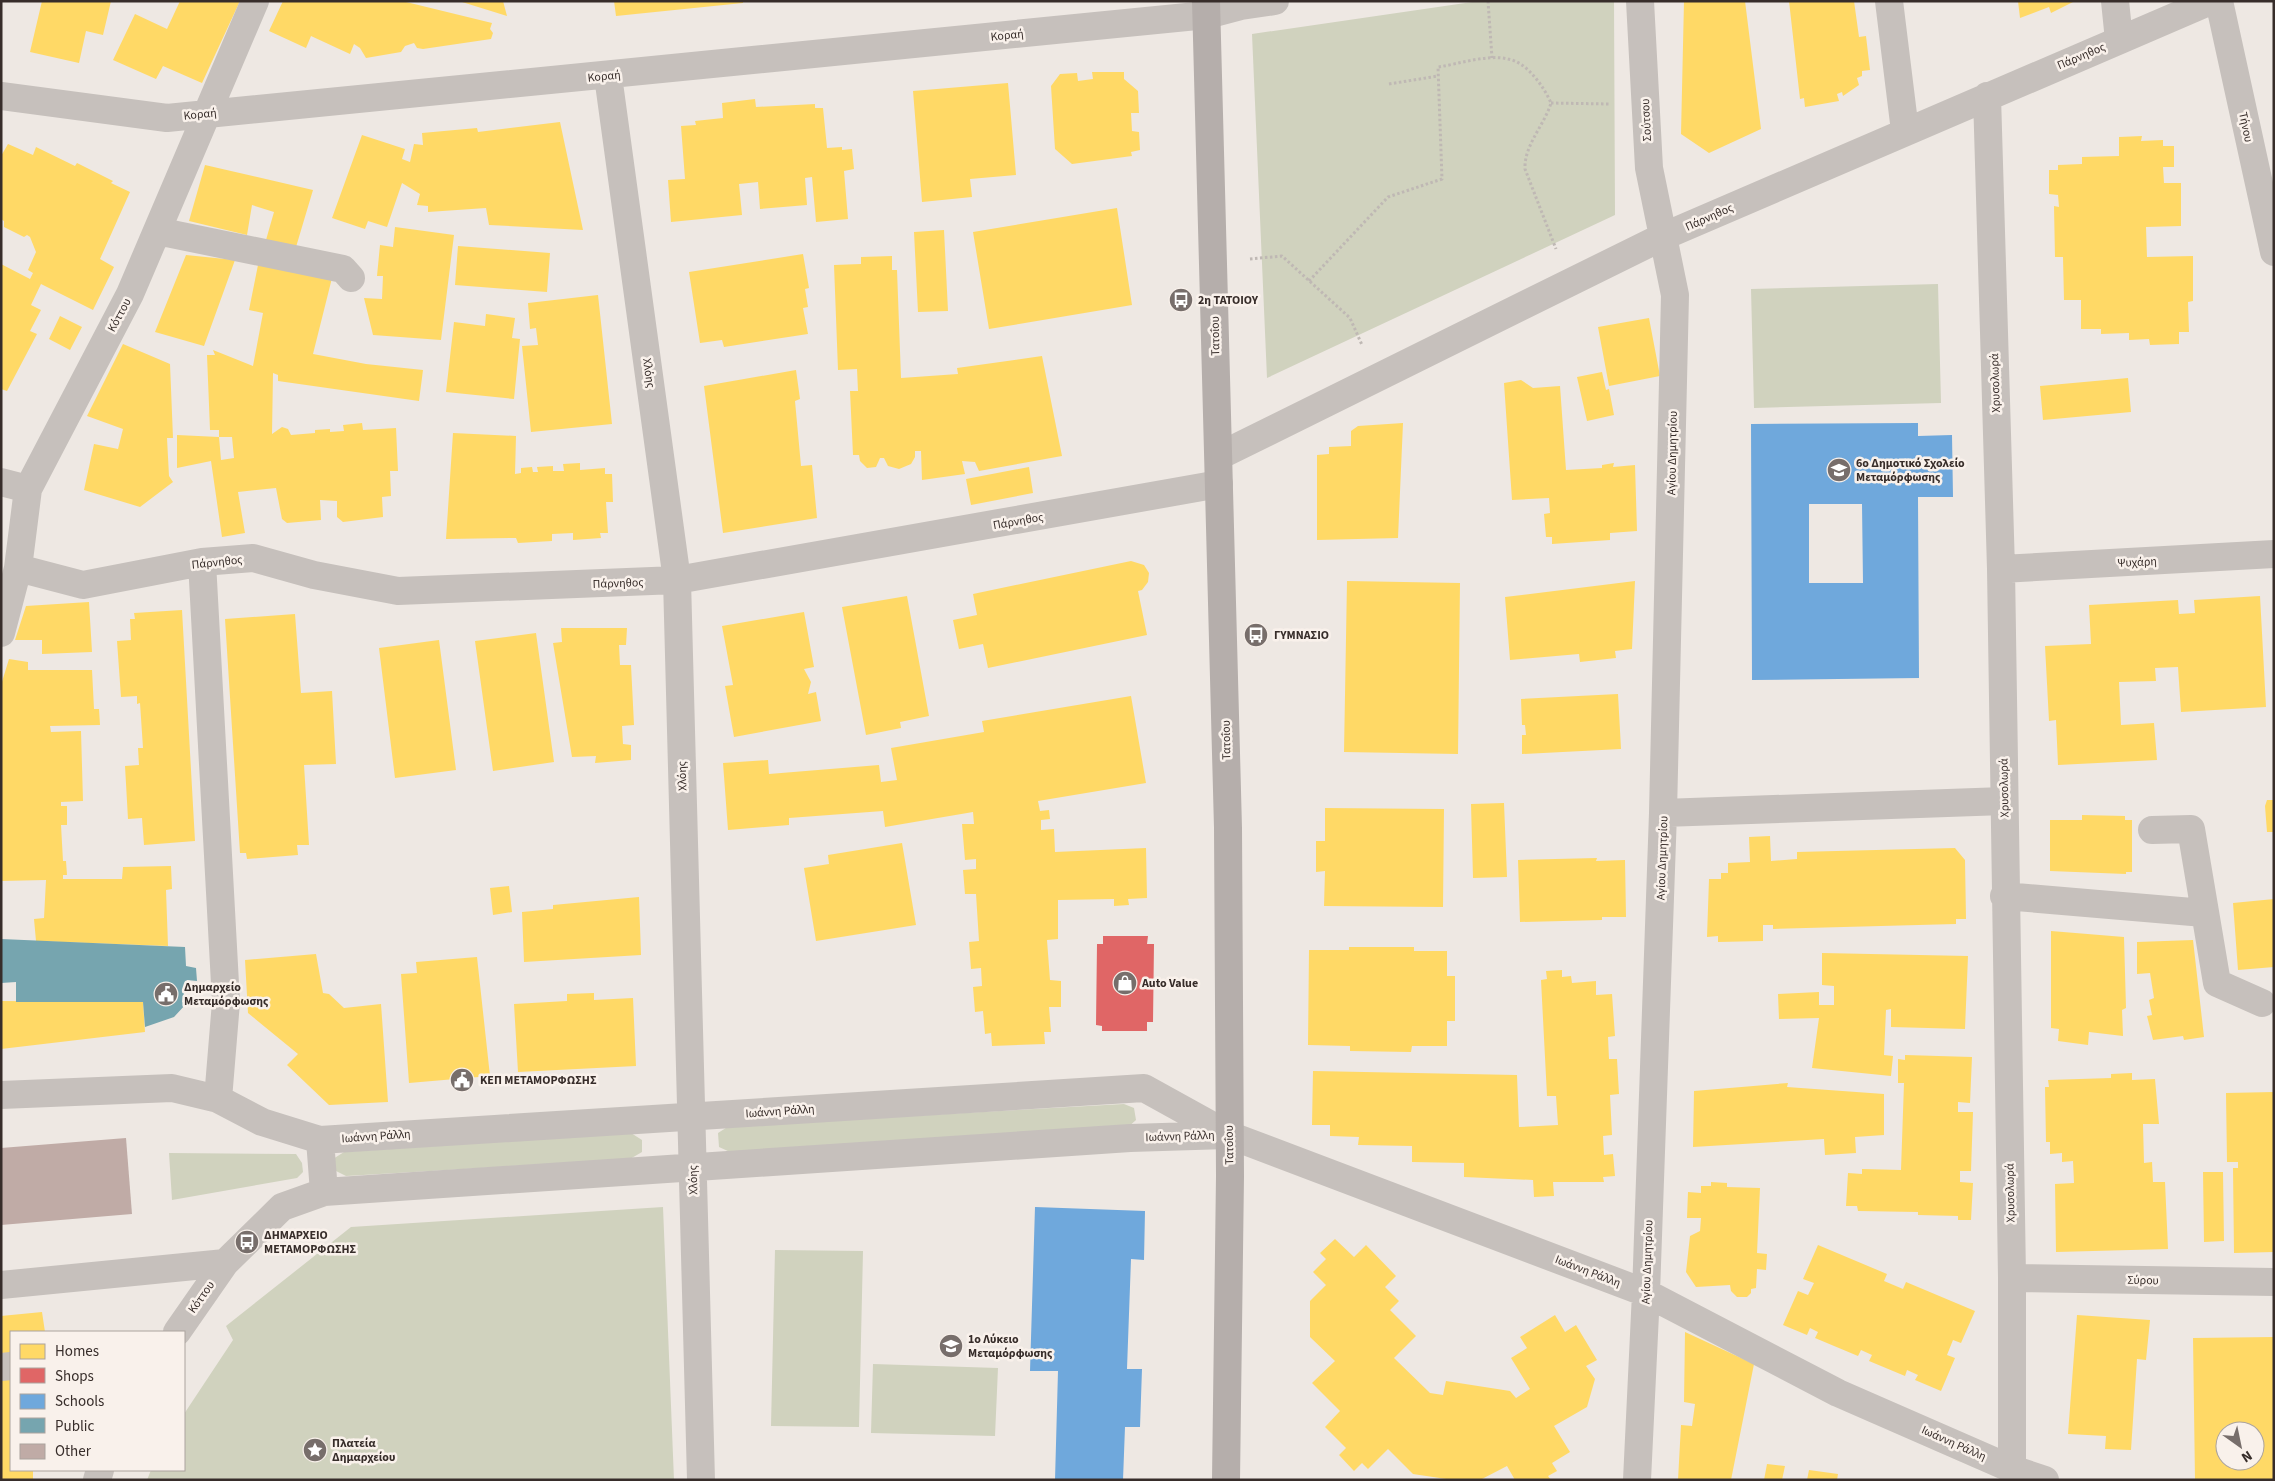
<svg xmlns="http://www.w3.org/2000/svg" width="2275" height="1481" font-family="'Source Sans 3',sans-serif">
<style>
.green{fill:#d0d2be}
.homes{fill:#ffd966;fill-rule:evenodd}
.shops{fill:#e06666}
.schools{fill:#6fa8dc;fill-rule:evenodd}
.public{fill:#76a5af}
.building{fill:#c0aba6}
.lines{fill:none;stroke-linecap:round;stroke-linejoin:round}
.path{stroke:#bfb8b4;stroke-width:3;stroke-dasharray:2.5 2.5;stroke-linecap:butt}
.minor{stroke:#c6c0bc;stroke-width:28}
.major{stroke:#b5aeab;stroke-width:28}
.labels{text-anchor:middle;stroke-width:5;stroke-linejoin:round;paint-order:stroke}
.street-label{font-size:12px;fill:#372d2a;stroke:#f9f1eb}
.poi-label{font-size:12px;font-weight:bold;fill:#372d2a;stroke:#f9f1eb;text-anchor:start}
</style>
<rect width="100%" height="100%" fill="#eee8e3"/>
<!-- green -->
<path class="green" d="M1479,1H1614L1615,215L1267,378L1252,34Z
M1938,284L1941,403L1754,408L1751,289Z
M1124,1104L1134,1108L1136,1120L1126,1129L730,1152L719,1147L718,1133L729,1126Z
M631,1133L642,1140V1152L630,1159L346,1176L334,1170L333,1159L344,1152Z
M169,1153L296,1154L302,1163L303,1172L297,1178L172,1200Z
M663,1207L674,1480H147L151,1470H184V1414L233,1340L226,1326L351,1227Z
M775,1250L863,1251L859,1427L771,1426Z
M873,1364L998,1368L995,1436L871,1433Z"/>
<!-- homes -->
<path class="homes" d="M42,1H111L103,35L86,31L79,63L30,52Z
M180,1H240L202,83L163,66L156,79L113,60L135,14L167,29Z
M283,1H402L492,23L490,29L493,33L491,39L423,49L417,48L414,43L405,46L401,52L366,58L360,48L354,44L350,54L311,36L306,48L269,31Z
M462,1H503L507,16L462,2Z
M614,1H743V3L616,16Z
M1684,1H1745L1761,129L1709,153L1681,134Z
M1789,1H1854L1859,37L1866,36L1870,70L1862,71V76L1857,78L1859,85L1843,96L1842,92L1837,94L1839,101L1805,107L1804,98L1800,99Z
M2018,1H2075L2051,13L2049,7L2020,18Z
M1092,72H1124V79L1138,91L1139,113H1131L1132,131L1139,132L1140,150L1131,152L1132,156L1072,164L1055,149L1051,86L1060,74L1077,73L1078,81L1093,79Z
M1008,83L1016,175L970,179L972,197L922,202L913,91Z
M755,99L756,107L815,104V108H823L827,148L842,147V150L852,149L854,169L844,171L848,219L816,222L812,177L805,178L807,205L760,209L758,182L739,184L742,215L671,222L668,180L685,179L681,126L696,125L695,121L723,118L722,103Z
M560,122L583,230L489,225L486,208L428,212V206L417,205L420,194L402,183L387,227L368,221L365,229L332,218L362,135L405,149L402,159L410,162L414,144L423,145L422,133L477,128L478,132Z
M2142,136L2141,141L2163,140V146H2174V167H2163L2164,183H2181V226L2146,227L2147,257L2193,256V301L2188,302L2189,332H2179V344L2150,345L2149,339L2129,340V333L2101,334V329H2081V300H2064L2063,257H2055L2054,206L2059,207L2058,195L2049,194V170H2058V165L2082,164V157L2119,156V137Z
M8,144L33,155L36,147L75,166L77,163L113,181L111,183L130,192L100,259L114,267L93,310L41,284L31,305L41,310L30,331L37,334L7,391L1,389V264L30,279L33,273L28,270L36,252L30,237L27,235L24,237L4,227V221L1,219V156Z
M205,165L313,190L296,247L266,240L274,212L252,205L247,235L189,221Z
M1117,208L1132,305L989,329L973,232Z
M395,227L454,235L441,340L373,335L364,298L382,299L383,276H377L380,245L393,247Z
M944,230L948,311L918,312L914,232Z
M458,246L550,253L547,292L455,285Z
M803,254L809,288L805,289L808,307L803,308L808,334L724,347L722,340L700,343L689,272Z
M186,255L235,260L204,346L155,332Z
M892,256V270H897L901,378L958,374L957,368L1042,356L1062,456L979,471L975,462L962,461L965,474L922,480L921,451H915V457L911,464L899,469L888,466L884,458H880L876,467L867,468L860,461L859,455H853L850,391H858L857,369L838,370L834,265L861,264V257Z
M259,260L333,274L313,354L366,364L423,370L419,401L278,381V375L273,373L272,434L282,427L288,429L291,435L315,433V430L330,429V432L344,431L343,425L362,423L363,430L396,428L398,471H390L391,496L382,497L383,517L343,522L337,517V501L320,500L321,520L287,523L282,519L276,488L238,492L245,533L222,537L211,461L177,468V435L219,437V430H210L207,355H215L213,350L253,366L263,313L249,310ZM219,437H232L234,458L221,460Z
M598,295L612,424L531,432L522,346L538,345L536,328L530,329L528,303Z
M486,314L515,318L512,338L520,339L514,399L446,392L454,322L485,326Z
M60,316L82,327L70,350L49,339Z
M1649,318L1660,376L1609,386L1598,327Z
M123,344L170,364L173,438H167L169,476L173,482L140,507L84,490L94,444L118,449L123,429L87,416Z
M796,370L800,399L795,401L801,466L812,465L817,518L723,533L704,386Z
M1602,372L1606,390L1609,389L1614,415L1587,421L1577,377Z
M2128,378L2131,412L2043,420L2040,386Z
M1521,380L1533,388L1560,386L1566,470L1602,468V465L1614,463L1613,467L1635,465L1637,531L1610,533V540L1552,544V537H1546L1544,514L1550,513L1549,498L1512,500L1504,383Z
M1403,423L1398,538L1317,540V455L1329,454V447L1351,446V431L1358,426Z
M453,433L516,436L515,474L521,473V468L532,467L533,472H538L537,467L553,466V471H564L563,464L580,463V470L605,468V474H612L613,502H606L608,533H600L601,538L573,540V533L552,534V541L518,543L516,538L446,539Z
M1029,467L1033,493L971,505L966,479Z
M1131,561L1144,565L1149,573L1148,582L1142,590L1138,591L1147,635L988,668L983,644L959,649L953,620L977,615L973,594Z
M1347,581L1460,583L1458,754L1344,752Z
M1635,581L1632,649L1615,651L1616,658L1580,662L1579,654L1510,660L1505,597Z
M907,596L929,716L900,722L901,728L866,735L842,607Z
M2260,596L2266,707L2181,712L2178,667L2155,668L2156,681L2119,682L2121,725L2154,723L2157,760L2058,765L2056,720L2049,721L2045,646L2091,644L2089,605L2178,600L2179,614L2195,613L2194,600Z
M89,602L92,652L42,654V640H15L26,606Z
M182,610L195,841L144,845L142,818L128,819L125,766L139,765L138,748H143L140,703L137,704V696L121,697L117,641L131,640L130,619H135L134,613Z
M804,612L814,667L804,669L811,682L808,694L816,692L821,721L734,737L725,686L733,685L722,626Z
M295,614L301,693L332,691L336,764L304,765L309,845H297L298,855L247,859L246,853H240L225,619Z
M561,628H627L626,645H619L620,665H631L634,725L622,726L623,744L631,745V760L595,763L596,756L572,757L553,643L562,642Z
M536,633L554,762L493,771L475,641Z
M439,640L456,770L395,778L379,648Z
M9,659L28,662V670H92L94,709H99L100,725L50,726L51,732L81,731L83,801L61,802V806H67V825H61L63,861H66L67,875H63V879H122L123,867L171,866L172,889L166,890L168,946L36,941L34,919L44,918L46,880L1,881V685Z
M1618,694L1621,749L1522,754V735H1526L1525,725H1522L1521,699Z
M1131,696L1146,783L1038,801L1040,811L1049,810L1050,819L1041,820V830L1054,829L1055,852L1146,848L1147,898L1128,899L1129,905L1114,906V899L1058,900V939L1047,940L1050,980L1061,981V1007H1049L1051,1032H1044L1045,1044L992,1046L991,1033L985,1034L983,1011L975,1012L973,987L982,986L981,968L971,969L969,942L979,941L976,894H965L963,870L976,869V859L965,860L962,824H974L973,812L885,827L883,811L789,818V825L728,830L723,763L768,760L769,774L879,765L881,782L897,780L891,748L984,732L982,721Z
M2267,800H2274V832H2267L2265,806Z
M1504,803L1507,877L1473,878L1471,804Z
M1325,808L1444,809L1443,907L1324,906L1325,871L1316,872V841H1325Z
M2082,815L2125,816V820H2132V872H2126V874L2050,871V820H2082Z
M1770,836L1771,861L1797,859V852L1955,848L1965,860L1966,919H1956V924L1773,929V925H1763V941L1718,942V936L1707,937L1709,879H1721V873H1728V863L1750,862L1749,837Z
M902,843L916,925L816,941L804,868L829,864L828,855Z
M1597,858L1596,861L1625,860L1626,917H1602V920L1520,922L1518,860Z
M509,886L512,912L493,915L490,888Z
M639,897L641,955L524,962L522,912L553,909V905Z
M2274,899V967L2238,970L2233,903Z
M2051,931L2124,937L2126,1008L2122,1010L2123,1036L2089,1032L2088,1045L2058,1041L2059,1029L2051,1028Z
M2193,940L2204,1037L2184,1040L2183,1036L2153,1040L2147,1016L2152,1015L2149,1000L2154,998L2150,973L2137,974V942Z
M1349,947H1414V951H1447V976H1455V1021H1447V1046H1412L1411,1052L1350,1051V1046L1308,1045L1309,950H1349Z
M1822,953L1968,956L1965,1029L1891,1027V1009L1886,1010L1884,1055L1893,1056L1891,1076L1812,1068L1819,1018L1779,1019L1778,994L1819,992V1005H1834V986L1822,985Z
M316,954L323,993L329,994L344,1008L381,1004L388,1102L329,1105L287,1065L298,1054L248,1013L245,960Z
M477,957L490,1076L409,1083L401,974L417,973L416,962Z
M1562,970V977L1571,976L1572,983L1596,981V995L1612,994L1615,1036L1608,1037L1609,1059H1617L1619,1094L1610,1095L1612,1135L1603,1136L1604,1155L1613,1154L1615,1176L1603,1177L1604,1182H1553L1554,1196L1534,1197L1533,1180L1464,1177V1163L1412,1162V1146L1358,1145L1359,1137L1330,1136V1125H1312L1313,1071L1517,1075L1519,1127L1558,1125L1556,1096H1547L1541,980L1547,979L1546,971Z
M594,993V1000L633,998L636,1066L518,1072L514,1004L567,1001V994Z
M1,1001L143,1002L145,1032L1,1049Z
M1905,1055L1972,1057L1970,1103L1958,1102V1112H1973L1971,1171H1960V1182L1973,1183L1971,1220H1958V1216L1918,1215V1212L1858,1211L1857,1206H1846L1848,1173L1862,1174V1169L1901,1170L1904,1083H1898V1059L1905,1060Z
M2132,1073V1080L2155,1079L2159,1124H2143L2144,1163L2152,1162L2153,1182H2165L2168,1249L2056,1252L2055,1184L2074,1183L2073,1161L2062,1162V1153L2050,1154V1142H2046L2045,1087H2049L2048,1080L2111,1078V1074Z
M1788,1083L1787,1087L1884,1094V1135L1855,1137L1856,1153L1825,1155L1824,1139L1693,1147L1694,1091Z
M2274,1092V1252L2234,1253L2233,1168H2238V1162H2227L2226,1093Z
M2203,1172H2223L2224,1241L2204,1242Z
M1711,1182L1727,1183V1187L1760,1188L1757,1253L1767,1254L1766,1270L1757,1269L1756,1288L1751,1289V1293L1747,1297H1737L1731,1291L1730,1285L1696,1287L1686,1272L1690,1236L1700,1231L1701,1218H1687L1688,1192L1701,1193V1186H1711Z
M1335,1239L1354,1257L1366,1245L1396,1276L1385,1287L1399,1301L1390,1310L1416,1336L1394,1358L1430,1393L1443,1395L1446,1381L1510,1391L1516,1398L1530,1389L1511,1358L1527,1348L1520,1337L1555,1315L1565,1332L1576,1325L1597,1360L1586,1366L1595,1379L1587,1407L1554,1426L1570,1452L1552,1463L1557,1471L1548,1476L1551,1480H1515L1507,1466L1480,1480H1453L1413,1474L1388,1449L1368,1469L1362,1463L1354,1471L1339,1455L1346,1448L1325,1427L1340,1411L1312,1383L1335,1361L1310,1337V1301L1326,1285L1313,1272L1326,1259L1320,1253Z
M1818,1245L1887,1274L1884,1281L1903,1289L1906,1282L1975,1311L1961,1343L1953,1340L1947,1355L1955,1358L1941,1391L1915,1380L1918,1375L1907,1370L1905,1376L1869,1361L1872,1355L1861,1350L1858,1356L1815,1338L1818,1332L1810,1328L1807,1335L1783,1325L1798,1291L1808,1295L1814,1283L1803,1279Z
M42,1312L45,1332H11V1360L1,1361V1316Z
M2077,1315L2150,1320L2146,1360L2137,1359L2131,1450L2105,1449L2106,1436L2068,1434Z
M1685,1332L1754,1364L1731,1480H1678L1681,1425L1692,1426L1695,1404L1684,1402Z
M2274,1337V1480H2195L2193,1338ZM2225,1431H2255V1461H2225Z
M1,1378H11V1470H33V1480H1Z
M1767,1464L1785,1466L1782,1480H1764Z
M1809,1470L1838,1474L1837,1480H1807Z"/>
<!-- shops -->
<path class="shops" d="M1103,936H1148L1147,944H1154L1153,1022H1147V1031H1102V1026L1096,1025L1097,944H1103Z"/>
<!-- schools -->
<path class="schools" d="M1918,423V436L1952,435L1953,497H1918L1919,678L1752,680L1751,424ZM1809,504H1862L1863,583H1809Z
M1035,1207L1145,1211L1144,1260L1131,1259L1127,1369H1142L1140,1427H1125L1123,1480H1055L1058,1371H1030Z"/>
<!-- public -->
<path class="public" d="M1,939L185,947L186,966L196,968L197,981L187,980L182,1002L186,1004L174,1017L145,1027L143,1002H16V982L1,983Z"/>
<!-- building -->
<path class="building" d="M126,1138L132,1214L1,1225V1148Z"/>
<g class="lines">
<!-- path -->
<path class="path" d="M1488,1L1492,58
M1389,84L1438,76
M1551,103L1610,104
M1250,259L1282,256L1350,318L1362,345
M1309,281L1388,197L1442,179L1438,67C1459,64 1487,54 1508,59C1527,62 1544,87 1551,103C1544,126 1524,145 1525,169L1556,249"/>
<!-- minor -->
<path class="minor" d="M1889,1L1905,131
M2115,1L2119,40
M2219,1L2274,252
M608,76L677,580L701,1480
M1,96L167,118L1207,15L1241,6L1275,1
M1987,96L2001,569L2012,1278V1480
M157,231L343,269L351,278
M1219,456L1662,237L2211,1
M1,482L28,489
M202,562L226,1002L218,1099
M18,568L83,585L202,562L253,558L314,575L398,591L677,580L1219,484
M2001,569L2274,554
M1,633L18,568L28,489L130,294L255,1
M1663,813L2004,801
M2152,830L2191,829L2217,983L2262,1003
M2004,896L2204,913
M1,1095L172,1088L218,1099L262,1122L320,1140L1144,1088L1229,1135L1646,1293L1838,1393L2012,1469L2045,1480
M320,1140L324,1192
M2012,1278L2274,1282
M1,1285L225,1263
M177,1332L225,1263L282,1207L324,1192L1130,1138L1227,1135
M1,1367L11,1366
M97,1480L100,1470
M1637,1480L1646,1293L1663,813L1675,295L1649,168L1640,1"/>
<!-- major -->
<path class="major" d="M1206,1L1228,828L1230,1176L1226,1480"/>
</g>
<!-- icons -->
<defs>
<g id="bus-disc" transform="scale(1.25)"><circle r="9.5" fill="#776e6b" stroke="#f9f1eb"/><path d="M-5-6H5V4H4V6H2V4H-2V6H-4V4H-5ZM-3.5-4V0h7V-4ZM-3.5 1.2v1.5H-2V1.2ZM2 1.2v1.5H3.5V1.2Z" fill="#fff"/></g>
<g id="school-disc" transform="scale(1.25)"><circle r="9.5" fill="#776e6b" stroke="#f9f1eb"/><path d="M0-5L7-2L0 1L-7-2ZM-4 1L0 2.5L4 1V4Q0 6-4 4Z" fill="#fff"/></g>
<g id="shop-disc" transform="scale(1.25)"><circle r="9.5" fill="#776e6b" stroke="#f9f1eb"/><path d="M-5-2.5h2.3a2.7 3.5 0 0 1 5.4 0H5L5.5 6h-11ZM-1.5-2.5h3a1.5 2.3 0 0 0-3 0Z" fill="#fff"/></g>
<g id="civic-disc" transform="scale(1.25)"><circle r="9.5" fill="#776e6b" stroke="#f9f1eb"/><path d="M-.6-6.5H3V-4.5H.6V-3L4-1V1h2V6H-6V1h2V-1L-.6-3ZM-1.2 2.5V6h2.4V2.5Z" fill="#fff"/></g>
<g id="sight-disc" transform="scale(1.25)"><circle r="9.5" fill="#776e6b" stroke="#f9f1eb"/><path d="M0-6L1.8-2.2L6-1.7L2.9 1.2L3.7 5.4L0 3.3L-3.7 5.4L-2.9 1.2L-6-1.7L-1.8-2.2Z" fill="#fff"/></g>
</defs>
<g fill-rule="evenodd">
<use href="#bus-disc" x="1181" y="300"/>
<use href="#school-disc" x="1839" y="470"/>
<use href="#bus-disc" x="1256" y="635"/>
<use href="#shop-disc" x="1125" y="983"/>
<use href="#civic-disc" x="166" y="994"/>
<use href="#civic-disc" x="462" y="1080"/>
<use href="#bus-disc" x="247" y="1242"/>
<use href="#school-disc" x="951" y="1346"/>
<use href="#sight-disc" x="315" y="1450"/>
</g>
<g class="labels">
<!-- street labels -->
<g class="street-label">
<text transform="translate(1007 35) rotate(-6)" y="4">Κοραή</text>
<text transform="translate(2081 56) rotate(-23)" y="4">Πάρνηθος</text>
<text transform="translate(604 76) rotate(-6)" y="4">Κοραή</text>
<text transform="translate(200 114) rotate(-6)" y="4">Κοραή</text>
<text transform="translate(1646 120) rotate(-93)" y="4">Σούτσου</text>
<text transform="translate(2246 127) rotate(78)" y="4">Τήνου</text>
<text transform="translate(1709 217) rotate(-24)" y="4">Πάρνηθος</text>
<text transform="translate(119 315) rotate(-62)" y="4">Κόττου</text>
<text transform="translate(1215 336) rotate(-91)" y="4">Τατοΐου</text>
<text transform="translate(649 373) rotate(82)" y="4">Χλόης</text>
<text transform="translate(1995 383) rotate(-92)" y="4">Χρυσολωρά</text>
<text transform="translate(1672 453) rotate(-89)" y="4">Αγίου Δημητρίου</text>
<text transform="translate(1018 521) rotate(-10)" y="4">Πάρνηθος</text>
<text transform="translate(217 562) rotate(-6)" y="4">Πάρνηθος</text>
<text transform="translate(2137 562) rotate(-3)" y="4">Ψυχάρη</text>
<text transform="translate(618 583) rotate(-2)" y="4">Πάρνηθος</text>
<text transform="translate(1226 740) rotate(-91)" y="4">Τατοΐου</text>
<text transform="translate(682 776) rotate(-92)" y="4">Χλόης</text>
<text transform="translate(2004 788) rotate(-91)" y="4">Χρυσολωρά</text>
<text transform="translate(1662 858) rotate(-88)" y="4">Αγίου Δημητρίου</text>
<text transform="translate(780 1111) rotate(-4)" y="4">Ιωάννη Ράλλη</text>
<text transform="translate(376 1136) rotate(-4)" y="4">Ιωάννη Ράλλη</text>
<text transform="translate(1180 1136) rotate(-2)" y="4">Ιωάννη Ράλλη</text>
<text transform="translate(1229 1145) rotate(-91)" y="4">Τατοΐου</text>
<text transform="translate(693 1180) rotate(-91)" y="4">Χλόης</text>
<text transform="translate(2010 1193) rotate(-91)" y="4">Χρυσολωρά</text>
<text transform="translate(1647 1262) rotate(-88)" y="4">Αγίου Δημητρίου</text>
<text transform="translate(1588 1271) rotate(21)" y="4">Ιωάννη Ράλλη</text>
<text transform="translate(2143 1280) rotate(1)" y="4">Σύρου</text>
<text transform="translate(201 1297) rotate(-55)" y="4">Κόττου</text>
<text transform="translate(1954 1443) rotate(24)" y="4">Ιωάννη Ράλλη</text>
</g>
<!-- poi labels -->
<g class="poi-label">
<text x="1198" y="304">2η ΤΑΤΟΙΟΥ</text>
<text x="1856" y="467">6ο Δημοτικό Σχολείο<tspan x="1856" dy="14">Μεταμόρφωσης</tspan></text>
<text x="1274" y="639">ΓΥΜΝΑΣΙΟ</text>
<text x="1142" y="987">Auto Value</text>
<text x="184" y="991">Δημαρχείο<tspan x="184" dy="14">Μεταμόρφωσης</tspan></text>
<text x="480" y="1084">ΚΕΠ ΜΕΤΑΜΟΡΦΩΣΗΣ</text>
<text x="264" y="1239">ΔΗΜΑΡΧΕΙΟ<tspan x="264" dy="14">ΜΕΤΑΜΟΡΦΩΣΗΣ</tspan></text>
<text x="968" y="1343">1ο Λύκειο<tspan x="968" dy="14">Μεταμόρφωσης</tspan></text>
<text x="332" y="1447">Πλατεία<tspan x="332" dy="14">Δημαρχείου</tspan></text>
</g>
</g>
<!-- border -->
<rect width="2275" height="1481" fill="none" stroke="#372d2a" stroke-width="5"/>
<!-- legend -->
<rect x="10" y="1331" width="175" height="140" fill="#f9f1eb" stroke="#aba39e"/>
<rect x="20" y="1344" width="25" height="15" fill="#ffd966" stroke="#aba39e"/>
<text x="55" y="1356" font-size="15" fill="#372d2a">Homes</text>
<rect x="20" y="1368" width="25" height="15" fill="#e06666" stroke="#aba39e"/>
<text x="55" y="1381" font-size="15" fill="#372d2a">Shops</text>
<rect x="20" y="1394" width="25" height="15" fill="#6fa8dc" stroke="#aba39e"/>
<text x="55" y="1406" font-size="15" fill="#372d2a">Schools</text>
<rect x="20" y="1418" width="25" height="15" fill="#76a5af" stroke="#aba39e"/>
<text x="55" y="1431" font-size="15" fill="#372d2a">Public</text>
<rect x="20" y="1444" width="25" height="15" fill="#c0aba6" stroke="#aba39e"/>
<text x="55" y="1456" font-size="15" fill="#372d2a">Other</text>
<!-- north arrow -->
<g transform="translate(2240 1446) rotate(147)"><circle r="24" fill="#f9f1eb" stroke="#aba39e"/>
<path d="M0-4L9 19L0 12L-9 19Z" fill="#776e6b"/>
<text y="-8" font-size="14" font-weight="bold" text-anchor="middle" fill="#372d2a">N</text>
</g>
</svg>
